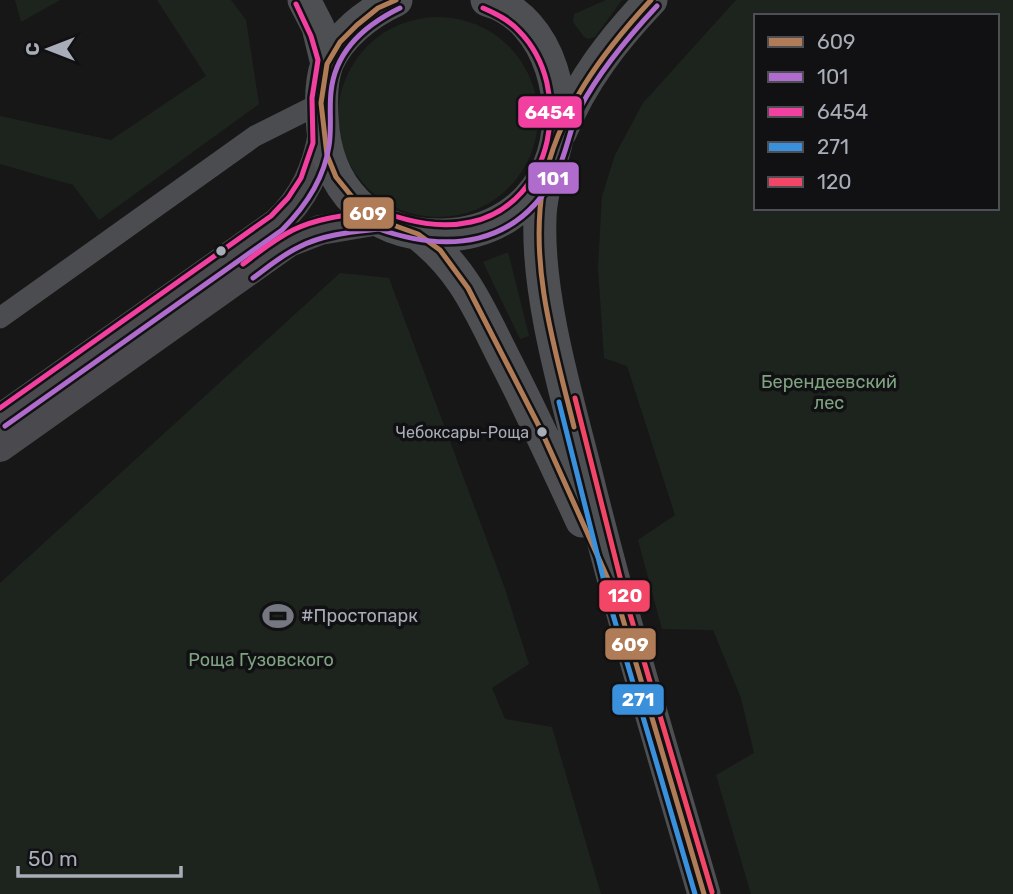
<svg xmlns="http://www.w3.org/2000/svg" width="1013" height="894" font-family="Rubik,sans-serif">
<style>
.green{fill:#1d241e;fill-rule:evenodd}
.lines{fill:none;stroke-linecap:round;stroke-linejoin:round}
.minor{stroke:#4b4c50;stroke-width:21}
.secondary{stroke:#4a4a4e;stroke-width:30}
.primary{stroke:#4d4f52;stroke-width:33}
.bus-1-casing{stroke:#111113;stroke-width:10}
.bus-2-casing{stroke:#111113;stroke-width:10}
.bus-3-casing{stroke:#111113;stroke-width:10}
.bus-4-casing{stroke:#111113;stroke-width:10}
.bus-5-casing{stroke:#111113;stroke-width:10}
.bus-1{stroke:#b07c57;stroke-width:5}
.bus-2{stroke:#b06ccc;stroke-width:5}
.bus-3{stroke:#f240a1;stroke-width:5}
.bus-4{stroke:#3a90db;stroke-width:5}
.bus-5{stroke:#f34667;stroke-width:5}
.bus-dot{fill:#a8adb8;stroke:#111113;stroke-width:2.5}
.labels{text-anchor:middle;stroke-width:7;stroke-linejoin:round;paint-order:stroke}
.bus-label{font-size:16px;fill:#a8adb8;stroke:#111113;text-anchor:end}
.park-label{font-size:18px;fill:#7fa381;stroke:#111113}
.poi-label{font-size:18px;fill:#a8adb8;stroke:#111113;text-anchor:start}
.line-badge{stroke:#111113;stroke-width:2.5}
.badge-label{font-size:19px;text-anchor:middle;font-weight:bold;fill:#fff}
</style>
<rect width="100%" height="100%" fill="#171717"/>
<!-- green -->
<path class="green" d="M15,0H60L21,22Z
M157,0H231L246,20L259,104L99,220L73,185L0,164V116L111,140L206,76Z
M606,0H622L595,37L588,39L584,37L573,22L574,14Z
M736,0H1013V894H751L716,775L754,753L741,698L713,630L662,629L638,540L675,515L627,366L604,358L598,268L602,196L615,155L643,103ZM756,16H997V208H756Z
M338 117a100 100 0 1 1 200 0a100 100 0 1 1-200 0Z
M508,252L529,336L520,339L483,262Z
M340,273L389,278L504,586L529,664L492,688L505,719L552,727L601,894H0V583Z"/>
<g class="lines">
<!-- minor -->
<path class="minor" d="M0,318L255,136L321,103"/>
<!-- secondary -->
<path class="secondary" d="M0,419L277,223C304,198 317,169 323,133
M0,447L289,242L320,230L379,220"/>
<!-- primary -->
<path class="primary" d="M304,0L318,27L327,64
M396,0C368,13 339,35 327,64C321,80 321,100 322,117C325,188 371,237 444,235C490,234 532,209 549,166C573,110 552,18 487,0
M561,131C582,80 613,40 651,0
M549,167C545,184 540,201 540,219C537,296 566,394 585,469C620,612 663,753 704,894
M418,234C466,271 481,314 508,366C534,417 558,469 582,521"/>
<!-- bus-1 casing -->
<g class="bus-1-casing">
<path id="bus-1" d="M396,0L378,8L357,25L340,42L327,64L321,103L327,155L336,177L362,209L379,220L418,234L440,250L468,288L541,430L617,599L704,894
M574,427C555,350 529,266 543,186C557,113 602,53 651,0"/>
</g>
<!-- bus-2 casing -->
<g class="bus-2-casing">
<path id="bus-2" d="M376,228C448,254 517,247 556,174C567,153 569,129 580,108C600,70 628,37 657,6
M253,278C268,267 282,255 299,247C324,234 353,232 380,229
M5,426L282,230C305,207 324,179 329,146C332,128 329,110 331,92C335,51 365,25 400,8"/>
</g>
<!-- bus-3 casing -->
<g class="bus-3-casing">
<path id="bus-3" d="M382,212C411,222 440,229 471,222C554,204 575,88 519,31C509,20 497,14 483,8
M243,264C259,252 275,239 293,230C319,217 349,215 378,211
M0,408L271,216L288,198L301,178L313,143L312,98L318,60L311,36L296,4"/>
</g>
<!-- bus-4 casing -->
<g class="bus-4-casing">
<path id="bus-4" d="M559,402L609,601L695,894"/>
</g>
<!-- bus-5 casing -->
<g class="bus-5-casing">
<path id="bus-5" d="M575,398L625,597L712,892"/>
</g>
<!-- bus-1 -->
<use href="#bus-1" class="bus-1"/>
<!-- bus-2 -->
<use href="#bus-2" class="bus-2"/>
<!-- bus-3 -->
<use href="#bus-3" class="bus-3"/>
<!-- bus-4 -->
<use href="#bus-4" class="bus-4"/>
<!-- bus-5 -->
<use href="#bus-5" class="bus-5"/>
</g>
<!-- icons -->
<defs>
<g id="stadium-bare" transform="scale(2.415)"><path d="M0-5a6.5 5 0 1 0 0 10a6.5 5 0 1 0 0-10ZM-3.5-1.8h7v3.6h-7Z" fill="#757880" stroke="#111113" stroke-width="2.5" paint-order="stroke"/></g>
</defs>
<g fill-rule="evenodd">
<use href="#stadium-bare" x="278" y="616"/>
</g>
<!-- markers -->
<g class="bus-dot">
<circle cx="221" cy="251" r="6"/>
<circle cx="542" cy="432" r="6"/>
</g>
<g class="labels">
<!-- bus labels -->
<g class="bus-label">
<text x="529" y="438">Чебоксары-Роща</text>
</g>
<!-- park labels -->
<g class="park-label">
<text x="829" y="388">Берендеевский<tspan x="829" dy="21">лес</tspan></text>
<text x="261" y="666">Роща Гузовского</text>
</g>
<!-- poi labels -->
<g class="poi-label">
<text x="301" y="622">#Простопарк</text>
</g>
</g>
<g class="line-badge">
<rect x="517" y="95" width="66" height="34" rx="7" fill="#f240a1"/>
<rect x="527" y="161" width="53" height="34" rx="7" fill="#b06ccc"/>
<rect x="342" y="196" width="53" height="34" rx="7" fill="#b07c57"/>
<rect x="598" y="579" width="53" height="34" rx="7" fill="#f34667"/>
<rect x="604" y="627" width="53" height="34" rx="7" fill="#b07c57"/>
<rect x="611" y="683" width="54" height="33" rx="7" fill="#3a90db"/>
</g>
<g class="badge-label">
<text x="550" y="119">6454</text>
<text x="553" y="185">101</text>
<text x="368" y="220">609</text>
<text x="625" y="602">120</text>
<text x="630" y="651">609</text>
<text x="638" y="706">271</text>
</g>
<!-- legend -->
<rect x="754" y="14" width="245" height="196" fill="#111113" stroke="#4d4f55" stroke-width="2"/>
<rect x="768" y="37" width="35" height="10" fill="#b07c57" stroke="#4d4f55" stroke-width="2"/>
<text x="817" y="49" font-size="21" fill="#a8adb8">609</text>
<rect x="768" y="72" width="35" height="10" fill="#b06ccc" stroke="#4d4f55" stroke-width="2"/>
<text x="817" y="84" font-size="21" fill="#a8adb8">101</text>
<rect x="768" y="107" width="35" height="10" fill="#f240a1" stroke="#4d4f55" stroke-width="2"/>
<text x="817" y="119" font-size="21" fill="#a8adb8">6454</text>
<rect x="768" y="142" width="35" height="10" fill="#3a90db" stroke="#4d4f55" stroke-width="2"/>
<text x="817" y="154" font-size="21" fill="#a8adb8">271</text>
<rect x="768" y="177" width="35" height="10" fill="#f34667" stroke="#4d4f55" stroke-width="2"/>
<text x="817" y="189" font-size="21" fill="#a8adb8">120</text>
<!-- north arrow -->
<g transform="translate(49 49) rotate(270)" stroke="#111113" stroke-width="5" paint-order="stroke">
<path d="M0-5L12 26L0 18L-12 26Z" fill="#a8adb8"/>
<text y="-10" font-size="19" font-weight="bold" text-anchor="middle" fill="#a8adb8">С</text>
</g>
<!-- scale -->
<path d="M18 866v10h163v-10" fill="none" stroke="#a8adb8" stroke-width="3.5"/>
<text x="28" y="866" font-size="21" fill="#a8adb8" stroke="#111113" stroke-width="5" paint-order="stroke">50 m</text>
</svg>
